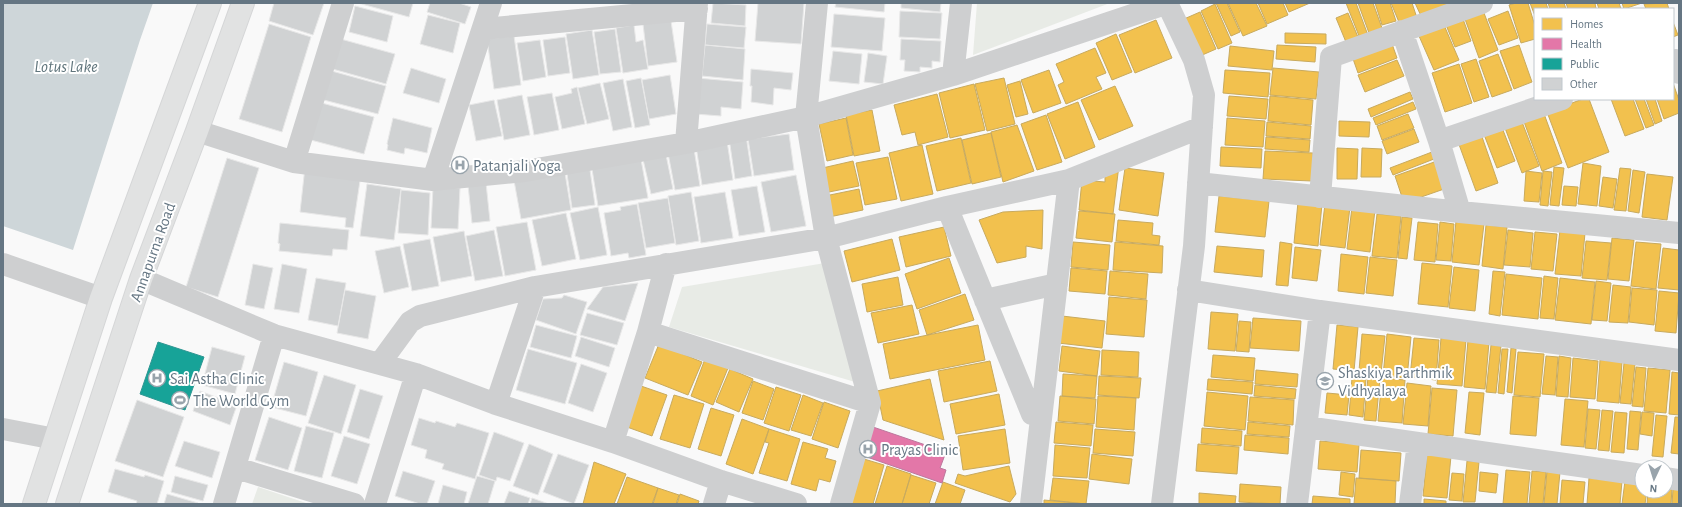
<svg xmlns="http://www.w3.org/2000/svg" width="1682" height="507" font-family="'Alegreya Sans',sans-serif">
<style>
.green{fill:#e8ebe6}
.water{fill:#ced6d9}
.homes{fill:#f2c14e;stroke:#c8aa5e}
.health{fill:#e377a8;stroke:#bd779d}
.public{fill:#17a398;stroke:#2e9692}
.building{fill:#d0d2d3;stroke:#e8e8e8}
.lines{fill:none;stroke-linecap:round;stroke-linejoin:round}
.major-casing{stroke:#d5d6d7;stroke-width:24}
.minor{stroke:#cecfd0;stroke-width:22}
.major{stroke:#e1e2e2;stroke-width:22}
.labels{text-anchor:middle;stroke-width:4;stroke-linejoin:round;paint-order:stroke}
.poi-label{font-size:16px;fill:#657683;stroke:#fff;text-anchor:start}
.street-label{font-size:16px;fill:#657683;stroke:#fff}
.water-label{font-size:17px;font-style:italic;fill:#60757c;stroke:#fff}
</style>
<rect width="100%" height="100%" fill="#f9f9f9"/>
<!-- green -->
<path class="green" d="M977,3H1110L973,55Z
M825,263L855,382L669,327L682,287Z
M258,487L309,504H252Z"/>
<!-- water -->
<path class="water" d="M3,3H153L140,40L73,250L3,226Z"/>
<!-- homes -->
<path class="homes" d="M1216,3H1227L1240,32L1231,36Z
M1228,3H1256L1267,26L1243,36Z
M1258,3H1283L1288,15L1267,24Z
M1285,3H1310L1289,12Z
M1346,3H1356L1369,38L1361,41Z
M1358,3H1373L1382,28L1369,33Z
M1375,3H1390L1396,21L1382,25Z
M1391,3H1412L1418,21L1401,27Z
M1415,3H1447L1449,7L1422,18Z
M1516,3H1528L1535,26V39L1521,43L1509,5Z
M1530,3H1546L1548,9H1535V16Z
M1548,3H1564L1566,9H1550Z
M1566,3H1595L1596,9H1568Z
M1597,3H1619L1621,9H1599Z
M1622,3H1642L1624,9Z
M1667,3L1669,9H1646L1644,4Z
M1215,4L1232,43L1218,49L1201,11Z
M1508,11L1518,38L1499,45L1488,19Z
M1200,12L1216,49L1200,56L1184,19Z
M1348,13L1360,42L1348,47L1336,18Z
M1484,13L1498,50L1479,58L1465,19Z
M1463,19L1471,41L1455,47L1446,25Z
M1156,20L1172,58L1135,73L1119,35Z
M1673,22L1678,35L1673,37Z
M1444,25L1459,60L1434,70L1419,36Z
M1285,33L1326,34V44L1285,43Z
M1116,34L1132,72L1112,80L1096,43Z
M1391,41L1397,58L1358,73L1352,56Z
M1277,45L1316,47L1315,62L1276,59Z
M1519,45L1532,82L1514,89L1500,51Z
M1230,46L1274,51L1272,70L1228,66Z
M1095,48L1106,73L1096,77L1102,89L1066,104L1058,85L1064,82L1056,64Z
M1498,54L1512,90L1492,97L1479,61Z
M1476,59L1489,97L1474,102L1461,64Z
M1397,60L1404,76L1365,92L1358,75Z
M1459,64L1472,103L1445,112L1432,73Z
M1273,68L1319,72L1316,99L1270,95Z
M1049,70L1061,103L1033,113L1021,80Z
M1225,70L1270,73L1268,97L1223,93Z
M1004,78L1015,124L987,131L975,84Z
M1020,81L1028,114L1016,117L1007,85Z
M1673,83L1679,100V113L1664,119L1657,99H1673Z
M974,84L985,130L950,138L939,93Z
M1115,86L1133,126L1099,140L1081,100Z
M1410,92L1413,99L1371,117L1368,109Z
M937,94L948,137L918,145L915,132L902,135L894,105Z
M1229,96L1268,99L1266,119L1227,116Z
M1270,96L1313,100L1311,125L1268,121Z
M1583,99H1589L1609,152L1568,168L1547,112Z
M1611,99H1633L1644,129L1625,136Z
M1635,99H1644L1654,125L1646,128Z
M1646,99H1655L1662,121L1655,124Z
M1078,102L1095,147L1065,159L1047,114Z
M1413,102L1416,109L1376,125L1373,118Z
M872,110L880,151L854,156L846,115Z
M1543,111L1562,163L1542,171L1523,119Z
M1408,114L1414,128L1382,140L1377,126Z
M1046,115L1062,162L1037,170L1021,124Z
M846,118L853,155L827,161L819,124Z
M1227,118L1265,121L1263,147L1225,145Z
M1339,121L1370,122L1369,137L1339,136Z
M1267,122L1311,126L1310,139L1266,136Z
M1522,122L1539,166L1522,173L1505,128Z
M1017,125L1034,171L1003,182L991,132Z
M1501,125L1515,161L1497,168L1483,132Z
M1414,129L1419,142L1387,154L1382,141Z
M1480,131L1498,183L1476,191L1457,139Z
M991,133L1001,177L972,184L962,140Z
M1266,137L1310,140L1309,152L1265,149Z
M961,138L971,183L937,191L926,146Z
M922,145L933,194L901,201L889,153Z
M1221,147L1262,149L1261,168L1220,166Z
M1337,148L1358,149L1357,179H1337Z
M1362,148L1382,149L1381,177H1361Z
M1265,151L1313,153L1312,181L1263,179Z
M1432,152L1434,159L1393,175L1390,168Z
M888,157L897,199L865,205L856,163Z
M853,161L859,186L824,193L818,169Z
M1437,161L1447,188L1404,203L1395,176Z
M1583,163L1601,166L1597,206L1578,204Z
M1119,165L1113,214L1079,210L1082,180L1105,182V172Z
M1554,167L1564,168L1559,206L1550,205Z
M1125,168L1164,173L1158,216L1119,210Z
M1620,168L1631,169L1626,211L1614,210Z
M1633,170L1645,172L1639,213L1628,211Z
M1526,171L1542,173L1539,202L1524,201Z
M1543,171L1552,172L1548,206L1540,205Z
M1647,174L1673,177L1667,220L1642,217Z
M1603,177L1617,179L1613,208L1599,206Z
M1564,186L1578,187L1576,206L1562,205Z
M859,189L863,210L829,217L825,196Z
M1219,196L1269,201L1265,237L1215,232Z
M1298,202L1322,204L1318,246L1294,243Z
M1325,204L1350,207L1345,248L1320,245Z
M1352,207L1375,210L1370,252L1347,249Z
M1043,210L1042,249L1026,246V257L997,263L979,220L1003,212Z
M1079,211L1115,214L1112,242L1076,238Z
M1377,214L1401,216L1397,258L1372,256Z
M1402,217L1412,218L1407,259L1398,258Z
M1118,220L1153,223L1152,235L1160,236L1159,245L1116,241Z
M1456,221L1484,224L1479,265L1452,262Z
M1418,222L1438,224L1435,262L1414,260Z
M1440,222L1454,224L1451,261L1436,260Z
M1486,225L1507,227L1503,269L1482,266Z
M944,227L951,256L906,267L899,237Z
M1508,230L1533,233L1530,267L1504,265Z
M1560,230L1585,233L1581,276L1555,274Z
M1535,232L1557,234L1553,271L1531,269Z
M1612,238L1634,240L1629,281L1608,279Z
M892,239L900,270L852,282L844,251Z
M1586,241L1611,243L1607,280L1582,278Z
M1073,242L1110,245L1108,270L1071,267Z
M1115,242L1163,246L1162,273L1113,270Z
M1280,242L1292,244L1288,286L1276,285Z
M1636,242L1661,244L1656,289L1631,286Z
M1217,246L1264,250L1262,277L1214,272Z
M1295,247L1321,250L1317,281L1292,278Z
M1663,248L1679,250V290L1658,288Z
M1341,254L1368,257L1364,294L1338,291Z
M1370,257L1397,260L1393,296L1366,293Z
M949,258L961,293L917,309L905,274Z
M1422,263L1452,266L1448,307L1418,304Z
M1454,267L1479,270L1475,311L1449,308Z
M1071,268L1107,271L1105,294L1069,291Z
M1110,271L1148,274L1146,299L1108,295Z
M1493,271L1505,272L1500,316L1489,314Z
M1506,274L1542,278L1538,319L1502,315Z
M1544,276L1558,278L1554,319L1540,318Z
M898,277L903,305L867,312L862,284Z
M1560,278L1595,282L1591,324L1555,320Z
M1596,281L1611,283L1607,321L1592,320Z
M1613,285L1631,287L1628,323L1609,322Z
M1632,288L1657,290L1654,325L1629,322Z
M1659,291L1679,293L1676,333L1655,331Z
M965,294L974,320L927,335L919,310Z
M1109,297L1147,300L1144,337L1106,334Z
M912,305L919,334L878,343L871,313Z
M1211,312L1238,314L1235,351L1208,349Z
M1062,316L1105,321L1102,348L1058,343Z
M1253,318L1301,321L1299,351L1250,348Z
M1239,321L1251,322L1249,352L1236,351Z
M978,325L985,360L890,379L883,344Z
M1337,325L1358,327L1354,371L1333,369Z
M1362,334L1385,336L1381,373L1359,371Z
M1387,334L1411,337L1407,378L1383,376Z
M1414,338L1439,340L1436,380L1410,377Z
M1441,338L1466,340L1462,386L1437,384Z
M1468,340L1489,342L1485,389L1464,387Z
M659,344L702,362L688,395L645,378Z
M1491,345L1501,346L1496,393L1486,392Z
M1062,346L1100,351L1097,376L1059,371Z
M1511,348L1516,349L1512,393L1507,392Z
M1502,349H1508L1504,394L1498,393Z
M1102,350L1139,352L1138,377L1101,375Z
M1518,352L1544,354L1540,397L1514,395Z
M1213,355L1255,358L1253,381L1211,377Z
M1546,356L1558,357L1555,395L1542,394Z
M1559,356L1571,358L1568,397L1556,396Z
M1573,358L1598,361L1595,399L1570,397Z
M705,359L728,368L713,405L691,396Z
M1600,360L1622,362L1619,403L1597,401Z
M990,361L997,391L944,402L938,371Z
M1624,363L1635,364L1631,404L1620,403Z
M1636,367L1646,368L1643,407L1632,406Z
M1648,368L1670,370L1666,413L1644,411Z
M730,369L753,379L739,412L716,402Z
M1256,370L1298,374L1297,387L1255,384Z
M1672,372L1679,373V415L1669,414Z
M1063,374L1097,376L1095,398L1062,396Z
M1099,376L1141,378L1139,398L1098,395Z
M1368,377L1380,378L1376,421L1364,420Z
M1352,378L1366,379L1363,417L1349,415Z
M1382,378L1405,380L1402,423L1378,421Z
M930,379L944,440L883,420L877,391Z
M1208,379L1253,382L1252,394L1207,390Z
M753,381L774,389L763,420L742,413Z
M1407,383L1431,386L1428,426L1403,424Z
M1255,385L1296,389L1295,399L1254,396Z
M641,386L667,395L652,436L627,427Z
M776,387L801,395L789,431L764,423Z
M1432,388L1457,390L1453,436L1428,434Z
M1207,392L1248,396L1245,430L1204,426Z
M1469,392L1484,393L1480,435L1465,433Z
M1327,393L1349,395L1347,415L1325,413Z
M999,394L1005,425L956,434L950,404Z
M674,395L704,404L690,448L660,439Z
M803,395L823,403L811,436L791,430Z
M1060,396L1096,399L1094,424L1058,421Z
M1098,396L1136,398L1134,430L1096,427Z
M1513,396L1539,398L1536,436L1510,434Z
M1250,397L1294,400L1293,425L1248,421Z
M1565,399L1588,401L1584,447L1561,445Z
M824,402L850,411L838,448L812,439Z
M711,408L734,415L721,456L698,449Z
M1588,409L1600,410L1596,449L1585,448Z
M1602,410L1613,411L1609,451L1598,450Z
M1630,411L1641,412L1638,450L1627,449Z
M1615,412L1627,413L1624,453L1611,452Z
M1642,412L1654,413L1652,436L1640,434Z
M1656,415L1667,416L1663,457L1652,456Z
M1675,417H1679V454L1671,453Z
M742,419L769,429L753,474L726,464Z
M1056,422L1093,425L1091,446L1054,443Z
M1248,422L1290,426L1289,437L1247,434Z
M1202,428L1242,431L1241,446L1201,443Z
M769,429L800,439L787,481L759,473L769,443L765,442Z
M1005,429L1010,463L963,470L958,436Z
M1095,429L1135,432L1133,456L1093,453Z
M1245,435L1289,438L1288,454L1244,450Z
M1320,441L1359,444L1357,472L1318,469Z
M803,442L828,449L825,458L836,461L830,482L819,479L816,491L791,484Z
M1198,444L1239,447L1237,474L1196,471Z
M1055,445L1090,448L1087,478L1053,476Z
M1361,450L1401,453L1399,481L1359,478Z
M1092,454L1132,459L1129,484L1089,479Z
M1427,454L1451,456L1447,498L1423,496Z
M864,459L884,465L873,504H851Z
M1467,461L1479,462L1475,502H1463Z
M594,462L626,474L614,504H583Z
M887,466L911,474L902,504H875Z
M1009,466L1016,494L1010,502L955,483L958,474L965,476Z
M1506,470L1530,472L1527,504H1503Z
M1532,471L1546,472L1543,504H1529Z
M1547,471L1560,472L1557,504H1544Z
M1341,472L1355,474L1353,497L1339,495Z
M1480,472L1498,474L1496,493L1479,491Z
M1452,473L1464,474L1462,501L1449,500Z
M911,475L936,483L929,504H902Z
M627,477L658,488L652,504H617Z
M1053,478L1089,481L1086,504L1050,500Z
M1356,478L1396,481L1395,504H1354Z
M1589,478L1622,481L1620,504H1587Z
M1562,480L1585,482L1583,504H1560Z
M1625,481L1642,483V491H1647L1645,504H1622Z
M943,482L965,490L960,504H935Z
M1240,484L1281,487L1280,504L1239,502Z
M658,488L679,495L676,504H653Z
M1666,488H1672L1671,504H1647L1648,491H1666Z
M1673,489L1679,490V504H1672Z
M1199,493L1236,496L1235,504H1199Z
M680,494L699,501L698,504H677Z
M1313,496L1350,499V504H1312Z
M1424,499L1446,501V504H1424Z
M1044,500L1085,504H1044Z"/>
<!-- health -->
<path class="health" d="M873,427L946,452L940,468L946,470L942,483L864,456Z"/>
<!-- public -->
<path class="public" d="M158,342L204,357L185,410L140,394Z"/>
<!-- building -->
<path class="building" d="M274,3H324L313,35L269,21Z
M358,3H413L409,17Z
M430,3H459L471,7L465,24L427,12Z
M713,3L746,5L745,26L711,23Z
M758,3H804L801,44L755,41Z
M836,3H885L884,12L835,7Z
M901,3H941L940,12L901,8Z
M355,6L393,16L387,42L349,32Z
M900,11L942,13L940,39L899,37Z
M834,14L885,18L882,51L831,47Z
M428,15L460,23L453,53L420,44Z
M671,21L677,62L648,66L643,24Z
M269,24L311,37L282,132L239,119Z
M707,24L746,27L744,48L705,45Z
M634,25L636,42L643,40L648,69L623,73L616,28Z
M615,29L621,72L600,74L594,32Z
M592,30L599,75L573,79L566,34Z
M514,36L521,85L494,89L487,39Z
M565,37L570,73L548,76L543,40Z
M337,38L395,54L386,84L329,68Z
M901,39L941,41L940,62L932,61V68L920,67V72L904,71L905,60H900Z
M540,40L546,77L523,81L517,43Z
M705,45L745,49L743,80L702,76Z
M833,51L862,54L859,84L829,81Z
M868,53L887,56L883,84L864,82Z
M411,68L446,79L439,103L403,93Z
M751,69L793,73L791,90L774,88L773,105L751,102L752,86H750Z
M328,70L386,86L378,114L320,99Z
M670,75L676,114L649,119L642,80Z
M641,78L650,125L635,128L626,81Z
M697,78L743,82L741,109L721,107V116L695,114Z
M623,79L632,127L613,131L603,83Z
M600,83L609,119L587,124L578,88Z
M577,87L585,124L562,129L555,97L572,93L571,89Z
M552,93L559,130L534,135L527,97Z
M522,95L530,135L504,140L497,100Z
M494,100L502,136L476,141L469,105Z
M318,102L374,117L364,154L307,139Z
M393,118L432,128L427,153L405,148L404,154L387,150L388,145L387,144Z
M789,134L794,170L754,176L748,139Z
M746,135L752,176L735,179L729,138Z
M727,141L733,180L702,185L696,146Z
M694,149L700,186L675,190L668,153Z
M665,150L673,189L651,194L642,155Z
M640,154L648,198L598,206L591,163Z
M227,158L259,168L218,297L186,287Z
M589,163L595,205L572,208L566,167Z
M305,167L361,174L353,228L345,227L346,218L300,212Z
M564,167L571,210L521,219L513,175Z
M796,175L806,226L771,232L761,182Z
M486,183L490,221L472,223L468,185Z
M367,184L401,189L394,240L360,236Z
M757,186L765,232L739,236L731,190Z
M433,187L460,188L458,229L431,228Z
M401,190L430,193L428,235L398,233Z
M691,192L699,241L676,245L668,196Z
M725,192L733,238L701,243L694,197Z
M668,198L675,243L646,248L638,203Z
M637,204L646,255L629,258L628,253L611,256L604,213L621,210L620,207Z
M598,207L607,255L580,260L570,213Z
M566,213L576,259L542,266L532,220Z
M527,222L536,270L505,276L496,227Z
M280,223L349,230L347,250L333,249L332,256L279,251L280,244L278,243Z
M494,230L503,276L475,281L466,236Z
M464,231L472,276L441,282L433,237Z
M430,239L439,286L412,291L403,244Z
M400,246L409,287L384,293L375,251Z
M253,264L273,268L264,309L245,305Z
M282,264L307,269L299,313L274,309Z
M316,278L346,283L338,326L308,320Z
M638,283L625,321L587,309L603,287Z
M345,290L376,296L368,339L337,333Z
M564,295L587,302L576,334L536,320L543,299L562,298Z
M587,313L624,323L617,345L580,335Z
M536,325L577,336L571,358L530,347Z
M581,337L615,348L609,367L575,356Z
M212,347L245,356L235,394L202,385Z
M528,349L577,363L565,404L516,390Z
M284,362L318,372L306,416L271,407Z
M581,364L607,373L593,412L568,403Z
M324,375L356,385L341,434L308,423Z
M360,389L383,396L369,439L347,432Z
M200,391L237,405L230,425L193,411Z
M137,400L184,417L163,477L115,461Z
M269,417L302,428L288,470L255,460Z
M419,418L435,423L436,421L455,427L457,423L489,433L475,479L442,469L444,464L425,458L427,450L411,445Z
M306,426L334,433L322,478L294,471Z
M494,432L524,443L510,481L497,477L496,481L479,475Z
M344,436L370,444L357,484L331,476Z
M184,441L220,452L212,478L175,466Z
M529,444L553,454L538,495L513,486Z
M558,454L589,465L574,504L543,492Z
M115,469L144,477L145,475L164,481L157,504H136L137,501L108,492Z
M403,471L435,481L427,504H420L395,496Z
M175,476L208,485L203,501L171,492Z
M477,476L495,481L488,504H468Z
M443,485L467,492L464,504H438Z
M509,491L530,498L528,504H504Z
M167,494L198,503V504H164Z
M532,498L549,504H530Z"/>
<g class="lines">
<!-- major casing -->
<g class="major-casing">
<path id="major" d="M34,504L101,298L210,3
M67,504L141,279L197,131L243,3"/>
</g>
<!-- minor -->
<path class="minor" d="M817,3L806,117L826,238L870,403L841,504
M483,29L697,9
M1402,31L1439,141L1460,212
M1676,60L1679,73
M953,75L961,3
M197,131L294,162L433,180L525,171L686,143L806,117L953,75L1168,3
M1439,141L1562,99
M686,143L697,3
M294,162L343,3
M433,180L491,3
M1198,183L1460,212L1679,233
M1320,197L1331,57L1482,3
M947,207L1032,414L1041,416
M3,264L101,298
M141,279L274,335L416,374L496,404L613,442L721,481L796,504
M1188,290L1320,311L1679,360
M985,300L1057,284
M648,332L870,403
M380,363L410,322L420,316L535,287L826,238L947,207L1069,180L1202,127
M496,404L535,287
M1306,427L1642,475
M3,429L55,439
M613,442L648,332L666,264
M236,468L354,504
M1666,478L1679,480
M224,504L274,335
M375,504L416,374
M714,504L721,481
M1031,504L1069,180
M1162,504L1194,246L1204,95L1194,60L1167,3
M1297,504L1320,311
M1410,504L1418,443"/>
<!-- major -->
<use href="#major" class="major"/>
</g>
<!-- icons -->
<defs>
<g id="hospital-ring" transform="scale(0.9)"><circle r="9.5" fill="#fff" stroke="#99a4ac" stroke-width="1.5"/><path d="M-5-5h3v3.5h4V-5h3V5h-3V1.5h-4V5h-3Z" fill="#99a4ac"/></g>
<g id="school-ring" transform="scale(0.9)"><circle r="9.5" fill="#fff" stroke="#99a4ac" stroke-width="1.5"/><path d="M0-5L7-2L0 1L-7-2ZM-4 1L0 2.5L4 1V4Q0 6-4 4Z" fill="#99a4ac"/></g>
<g id="stadium-ring" transform="scale(0.9)"><circle r="9.5" fill="#fff" stroke="#99a4ac" stroke-width="1.5"/><path d="M0-5a6.5 5 0 1 0 0 10a6.5 5 0 1 0 0-10ZM-3.5-1.8h7v3.6h-7Z" fill="#99a4ac"/></g>
</defs>
<g fill-rule="evenodd">
<use href="#hospital-ring" x="460" y="165"/>
<use href="#hospital-ring" x="157" y="378"/>
<use href="#school-ring" x="1325" y="381"/>
<use href="#stadium-ring" x="180" y="400"/>
<use href="#hospital-ring" x="868" y="449"/>
</g>
<g class="labels">
<!-- poi labels -->
<g class="poi-label">
<text x="473" y="171">Patanjali Yoga</text>
<text x="1338" y="378">Shaskiya Parthmik<tspan x="1338" dy="18">Vidhyalaya</tspan></text>
<text x="170" y="384">Sai Astha Clinic</text>
<text x="193" y="406">The World Gym</text>
<text x="881" y="455">Prayas Clinic</text>
</g>
<!-- street labels -->
<g class="street-label">
<text transform="translate(152 252) rotate(-70)" y="6">Annapurna Road</text>
</g>
<!-- water labels -->
<g class="water-label">
<text x="66" y="72">Lotus Lake</text>
</g>
</g>
<!-- border -->
<rect width="1682" height="507" fill="none" stroke="#657683" stroke-width="8"/>
<!-- legend -->
<rect x="1534" y="8" width="140" height="92" fill="#ffffff" stroke="#c1c8cd"/>
<rect x="1542" y="18" width="20" height="12" fill="#f2c14e" stroke="#c1c8cd"/>
<text x="1570" y="28" font-size="12" fill="#657683">Homes</text>
<rect x="1542" y="38" width="20" height="12" fill="#e377a8" stroke="#c1c8cd"/>
<text x="1570" y="48" font-size="12" fill="#657683">Health</text>
<rect x="1542" y="58" width="20" height="12" fill="#17a398" stroke="#c1c8cd"/>
<text x="1570" y="68" font-size="12" fill="#657683">Public</text>
<rect x="1542" y="78" width="20" height="12" fill="#d0d2d3" stroke="#c1c8cd"/>
<text x="1570" y="88" font-size="12" fill="#657683">Other</text>
<!-- north arrow -->
<g transform="translate(1654 479) rotate(184)"><circle r="19" fill="#ffffff" stroke="#c1c8cd"/>
<path d="M0-3L7 15L0 10L-7 15Z" fill="#99a4ac"/>
<text y="-6" font-size="11" font-weight="bold" text-anchor="middle" fill="#657683">N</text>
</g>
</svg>
